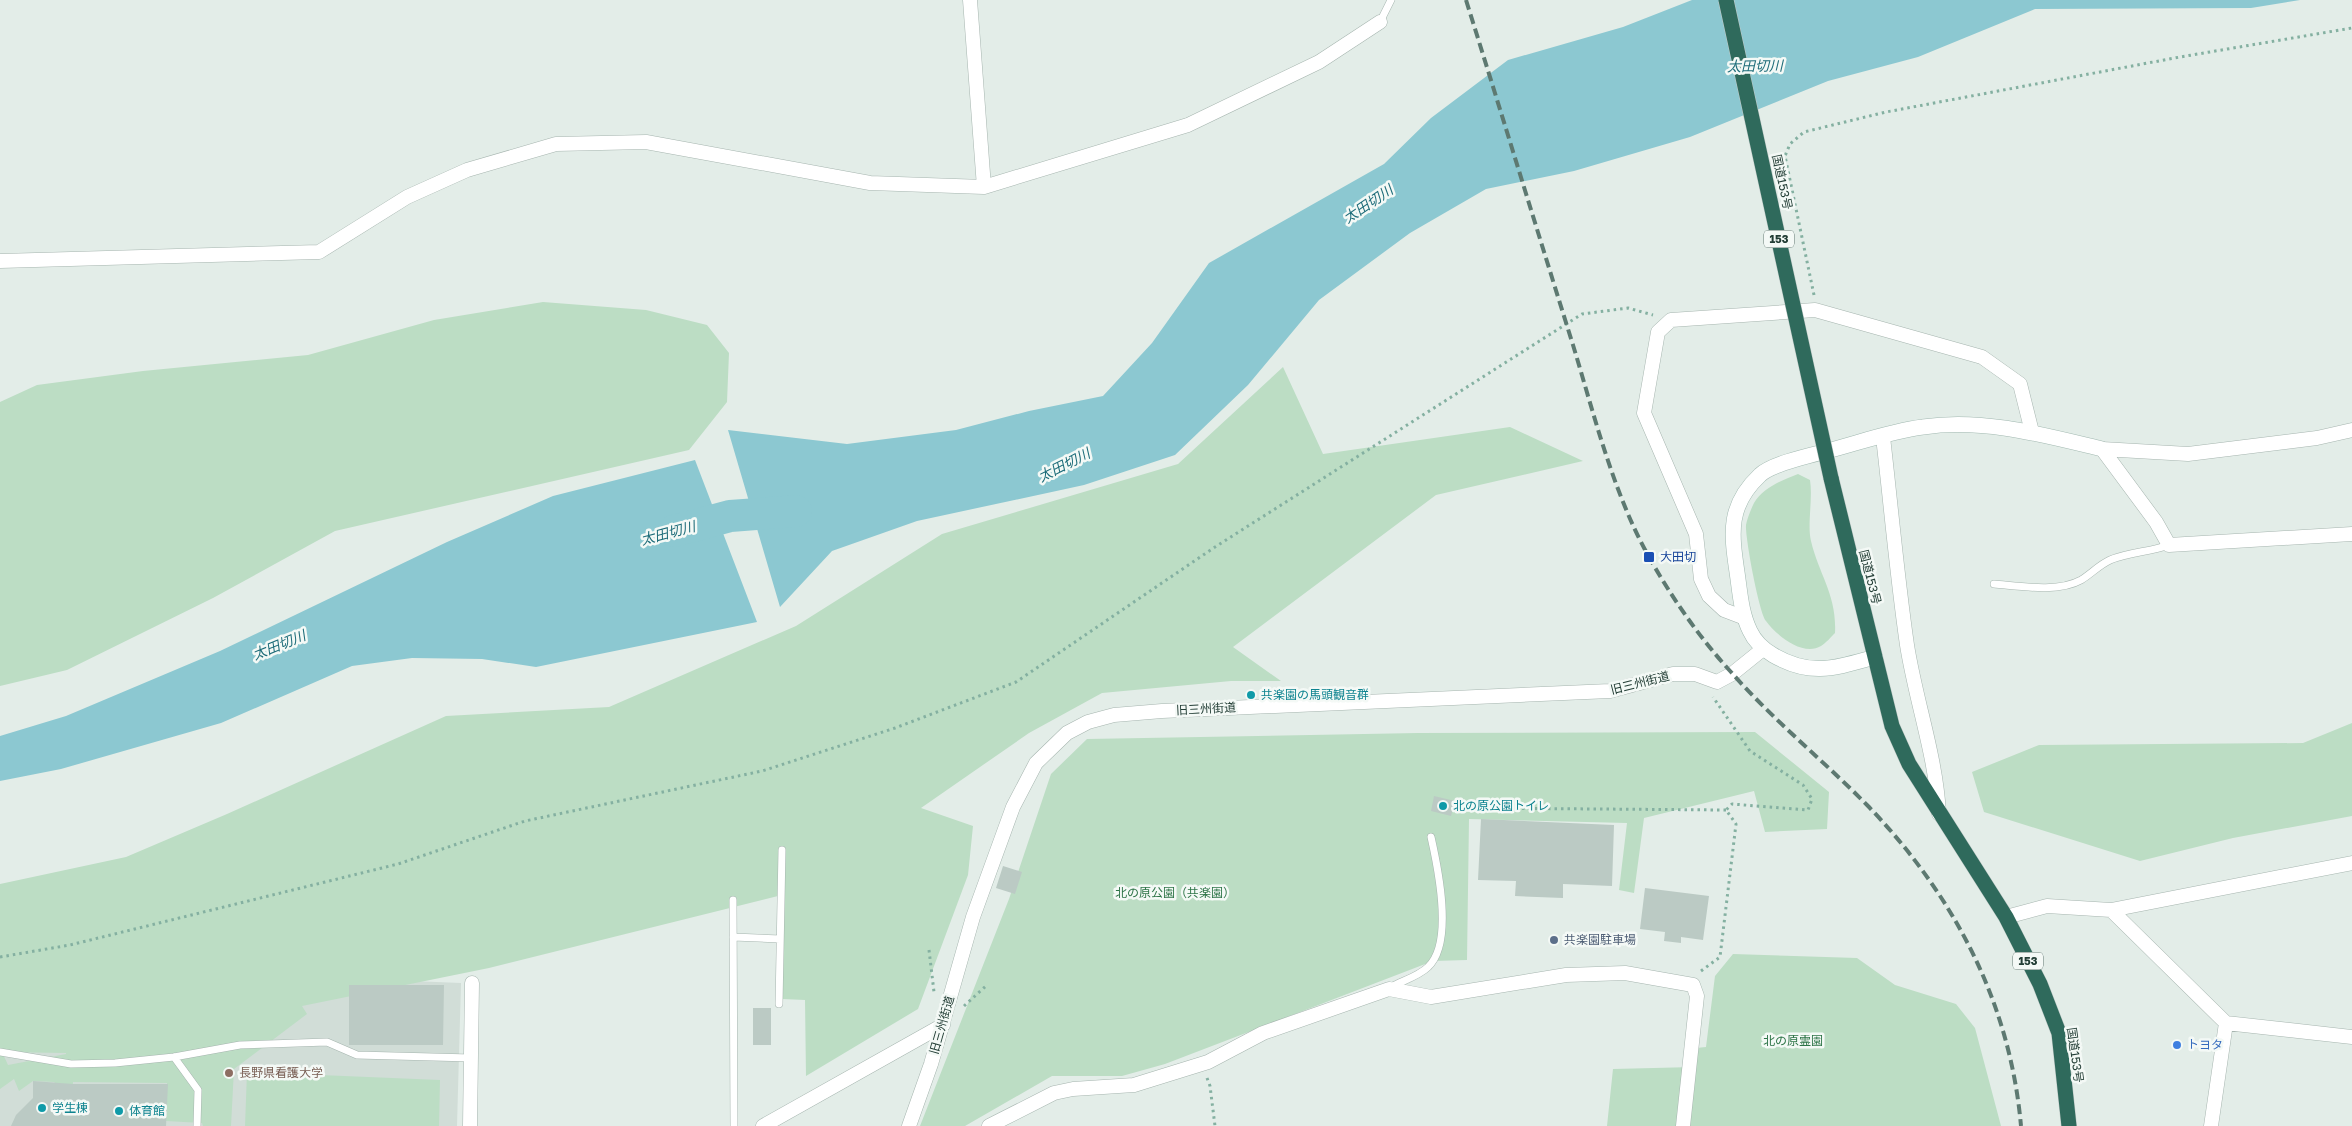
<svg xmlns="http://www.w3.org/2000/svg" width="2352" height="1126" font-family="'Golos Text','Noto Sans JP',sans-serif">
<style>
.built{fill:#d1ddd7}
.green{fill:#bcddc4;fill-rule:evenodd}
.water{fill:#8cc8d1}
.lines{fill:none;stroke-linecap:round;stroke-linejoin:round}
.river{stroke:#8cc8d1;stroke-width:32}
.building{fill:#bbcac4}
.lane-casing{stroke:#a6b5af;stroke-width:8}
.street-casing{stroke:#a6b5af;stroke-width:15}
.secondary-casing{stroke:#a1b8b0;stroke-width:16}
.highway-casing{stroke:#c1c9c7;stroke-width:16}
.path{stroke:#84b0a1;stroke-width:3;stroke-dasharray:2.5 4;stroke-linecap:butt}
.lane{stroke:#fff;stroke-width:7}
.street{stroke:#fff;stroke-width:14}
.secondary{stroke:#fff;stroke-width:15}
.highway{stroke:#2f6a5c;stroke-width:15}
.rail{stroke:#5d7971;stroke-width:4;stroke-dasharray:10 5;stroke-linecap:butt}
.highway-bridge-casing{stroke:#c1c9c7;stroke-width:16;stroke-linecap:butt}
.highway-bridge{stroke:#2f6a5c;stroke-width:15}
.transit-dot{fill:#1a4fb4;stroke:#f4f9f6;stroke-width:2}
.culture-dot{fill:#0f9aa8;stroke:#f4f9f6;stroke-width:2}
.service-dot{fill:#5c6f8a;stroke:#f4f9f6;stroke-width:2}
.shop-dot{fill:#3f7fe0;stroke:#f4f9f6;stroke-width:2}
.education-dot{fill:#8d6e63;stroke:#f4f9f6;stroke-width:2}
.labels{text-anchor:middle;stroke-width:5;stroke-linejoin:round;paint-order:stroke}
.shield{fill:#f4f9f6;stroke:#627670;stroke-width:1}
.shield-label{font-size:11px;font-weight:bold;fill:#233e36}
.street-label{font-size:12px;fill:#233e36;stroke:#f4f9f6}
.transit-label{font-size:12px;fill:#164399;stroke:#f4f9f6;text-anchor:start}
.culture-label{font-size:12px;fill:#0d838f;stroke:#f4f9f6;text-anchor:start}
.park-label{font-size:12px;fill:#2d7447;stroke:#f4f9f6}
.service-label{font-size:12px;fill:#4e5e75;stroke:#f4f9f6;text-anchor:start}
.shop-label{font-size:12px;fill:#366cbe;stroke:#f4f9f6;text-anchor:start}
.education-label{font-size:12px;fill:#785e54;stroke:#f4f9f6;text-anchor:start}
.water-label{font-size:14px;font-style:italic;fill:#1d6c79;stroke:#f4f9f6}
</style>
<rect width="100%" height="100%" fill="#e3ede8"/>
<!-- built -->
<path class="built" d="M338,978L461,983L457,1126H0V1021Z"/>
<!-- green -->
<path class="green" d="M543,302L646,310L707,325L729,353L727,402L689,450L335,531L213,598L67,670L0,686V402L37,385L143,371L308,355L434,320Z
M1283,367L1323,454L1510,427L1583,461L1436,495L1233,647L1281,681H1231L1102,693L1029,733L921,808L973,826L968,875L918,1009L806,1076L805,1000L782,999V895L489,968L302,1006L307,1014L234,1069L231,1126H203L202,1123L166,1121L167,1083L73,1082L72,1101L54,1082L33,1081L19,1091L14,1079L0,1089V884L126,857L227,814L446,716L609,707L796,626L942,534L1178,464ZM2,1052L66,1053V1054L8,1065Z
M1798,474L1810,480C1813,499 1807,525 1811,541C1819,575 1837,595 1835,633C1831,637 1826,643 1821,646C1803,657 1776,635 1766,621C1759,612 1745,537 1746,525C1747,519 1751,509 1754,503C1763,488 1782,480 1798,474Z
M2352,723V816L2233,838L2140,861L1984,812L1972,772L2039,745L2303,743Z
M1755,732L1829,792L1827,829L1765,832L1754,791L1644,818L1634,893L1619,890L1627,823L1469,819L1467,960L1433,961L1165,1064L1122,1076H1052L965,1126H920L1009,899L1051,774L1087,739L1418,733Z
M1733,954L1857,958L1895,985L1956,1004L1975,1028L2001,1126H1607L1613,1069L1694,1067L1696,1048L1706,1047L1715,976Z
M247,1072L440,1080L439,1126H245Z"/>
<!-- water -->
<path class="water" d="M1692,0H2300L2251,8L2035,9L1918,57L1828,81L1690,137L1574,171L1486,189L1410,233L1319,300L1248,385L1175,455L1084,485L917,521L832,551L780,607L728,430L847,444L956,430L1029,411L1103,396L1152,343L1209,263L1384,164L1431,118L1508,60L1623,27Z
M695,460L757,622L536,667L482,659L412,658L352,666L221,723L61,769L0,781V736L66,716L220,651L447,542L553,496Z"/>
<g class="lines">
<!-- river -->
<path class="river" d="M674,531L730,516L796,511"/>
</g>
<!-- building -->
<path class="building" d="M1434,796L1455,801L1451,816L1431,811Z
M1481,819L1614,825L1612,886L1563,884V898L1515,896L1516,881L1478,880Z
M1003,866L1022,872L1015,894L996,888Z
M1645,888L1709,896L1703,940L1681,937V943L1664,941L1665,932L1640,929Z
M349,985H444L443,1045H349Z
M753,1008H771V1045H753Z
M33,1081L73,1084H168L166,1126H11L16,1115L33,1098Z"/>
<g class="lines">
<!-- lane casing -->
<g class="lane-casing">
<path id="lane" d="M1380,22L1391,0
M1994,584C2019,586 2058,593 2081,580C2091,574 2099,565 2110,560C2129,552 2150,552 2169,545
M733,900L734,1126
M733,937L780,939
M1391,987C1402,981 1419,976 1428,967C1454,943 1438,868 1431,837
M779,1004L782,850
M0,1052L71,1064L115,1063L174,1057L240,1045L327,1042L357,1055L471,1058
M174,1057L198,1090L197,1126"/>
</g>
<!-- street casing -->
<g class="street-casing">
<path id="street" d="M970,0L984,187
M0,261L319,252L407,197L467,170L556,144L646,142L870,183L984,187L1188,125L1319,62L1380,22
M1883,437C1891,506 1897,576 1907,645C1916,702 1936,756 1939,814
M2102,449L2156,522L2169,545L2352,534
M2102,449L2188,454L2317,438L2352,430
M1745,618L1724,610L1709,596L1701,579L1696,534L1644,413L1658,332L1671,320L1815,310L1982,357L2020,384L2032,432
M2111,910L2226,1023L2352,1037
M2006,917L2047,906L2111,910L2352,863
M470,1126L472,983
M763,1126L943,1025
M909,1126L931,1064L973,917L1013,807L1036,763L1067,733L1088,722L1114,715L1162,711L1610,691L1673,674H1695L1717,682L1732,674L1763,649
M989,1126L1054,1093L1073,1089L1134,1085L1208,1062L1263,1033L1389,989L1431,997L1566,975L1625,973L1693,985L1697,996L1683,1126
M2211,1126L2226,1023"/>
</g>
<!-- secondary casing -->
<g class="secondary-casing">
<path id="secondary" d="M1875,657C1835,668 1811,677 1773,655C1763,649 1755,642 1750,631C1741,613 1740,592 1737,572C1731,532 1728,505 1760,475C1771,464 1811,455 1827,451C1858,443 1891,431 1923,427C1983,418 2044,435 2102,449"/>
</g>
<!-- highway casing -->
<g class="highway-casing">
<path id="highway" d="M1831,478L1892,726L1909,764L2006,917L2040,984L2059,1033L2069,1126"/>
</g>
<!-- path -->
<path class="path" d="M1814,295L1785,156L1790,144L1804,132L1886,112L2180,57L2352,28
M1470,808L1726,810
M929,950L934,992
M0,957L70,945L398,864L525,821L762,771L895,728L1016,682L1215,547L1582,314L1628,308L1653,315
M1701,971L1720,957L1736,824L1726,810L1732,804L1808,810L1812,799L1803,785L1750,751L1713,697
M964,1006L987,985
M1207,1078L1210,1086L1215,1126"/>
<!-- lane -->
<use href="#lane" class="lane"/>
<!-- street -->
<use href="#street" class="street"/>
<!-- secondary -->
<use href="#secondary" class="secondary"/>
<!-- highway -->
<use href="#highway" class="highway"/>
<!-- rail -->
<path class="rail" d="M1466,0C1502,115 1537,230 1573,345C1594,414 1613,493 1649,557C1672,598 1699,637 1731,672C1773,720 1824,761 1869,807C1954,896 2010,1002 2021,1126"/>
<!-- highway-bridge casing -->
<g class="highway-bridge-casing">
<path id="highway-bridge" d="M1726,0L1831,478"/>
</g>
<!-- highway-bridge -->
<use href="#highway-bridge" class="highway-bridge"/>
</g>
<!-- markers -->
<rect class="transit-dot" x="1643" y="551" width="12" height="12" rx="2.5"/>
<g class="culture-dot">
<circle cx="1251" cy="695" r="5"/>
<circle cx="1443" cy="806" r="5"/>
<circle cx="42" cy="1108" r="5"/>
<circle cx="119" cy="1111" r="5"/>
</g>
<circle class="service-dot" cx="1554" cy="940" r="5"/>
<circle class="shop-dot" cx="2177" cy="1045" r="5"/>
<circle class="education-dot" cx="229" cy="1073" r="5"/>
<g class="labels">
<!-- shield labels -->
<g class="shield">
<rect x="1764" y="230.5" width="30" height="17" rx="4"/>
<rect x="2013" y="952.5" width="30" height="17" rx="4"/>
</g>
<g class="shield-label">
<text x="1779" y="243">153</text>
<text x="2028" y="965">153</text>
</g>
<!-- street labels -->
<g class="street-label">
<text transform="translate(1782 182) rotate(78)" y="4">国道153号</text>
<text transform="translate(1870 577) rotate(76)" y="4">国道153号</text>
<text transform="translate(1640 683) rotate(-14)" y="4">旧三州街道</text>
<text transform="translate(1206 709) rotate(-3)" y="4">旧三州街道</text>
<text transform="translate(942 1025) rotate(-74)" y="4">旧三州街道</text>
<text transform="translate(2075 1055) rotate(82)" y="4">国道153号</text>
</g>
<!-- transit labels -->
<g class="transit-label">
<text x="1660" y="561">大田切</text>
</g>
<!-- culture labels -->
<g class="culture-label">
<text x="1261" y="699">共楽園の馬頭観音群</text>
<text x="1453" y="810">北の原公園トイレ</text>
<text x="52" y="1112">学生棟</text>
<text x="129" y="1115">体育館</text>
</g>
<!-- park labels -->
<g class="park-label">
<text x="1175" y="897">北の原公園（共楽園）</text>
<text x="1793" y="1045">北の原霊園</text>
</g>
<!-- service labels -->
<g class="service-label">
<text x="1564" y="944">共楽園駐車場</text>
</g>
<!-- shop labels -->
<g class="shop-label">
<text x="2187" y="1049">トヨタ</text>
</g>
<!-- education labels -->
<g class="education-label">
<text x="239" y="1077">長野県看護大学</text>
</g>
<!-- water labels -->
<g class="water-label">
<text transform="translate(1755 66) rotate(-1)" y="5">太田切川</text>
<text transform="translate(1368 204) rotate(-34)" y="5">太田切川</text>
<text transform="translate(1064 465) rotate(-27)" y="5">太田切川</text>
<text transform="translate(668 533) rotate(-15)" y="5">太田切川</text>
<text transform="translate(279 645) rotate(-22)" y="5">太田切川</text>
</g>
</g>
</svg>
